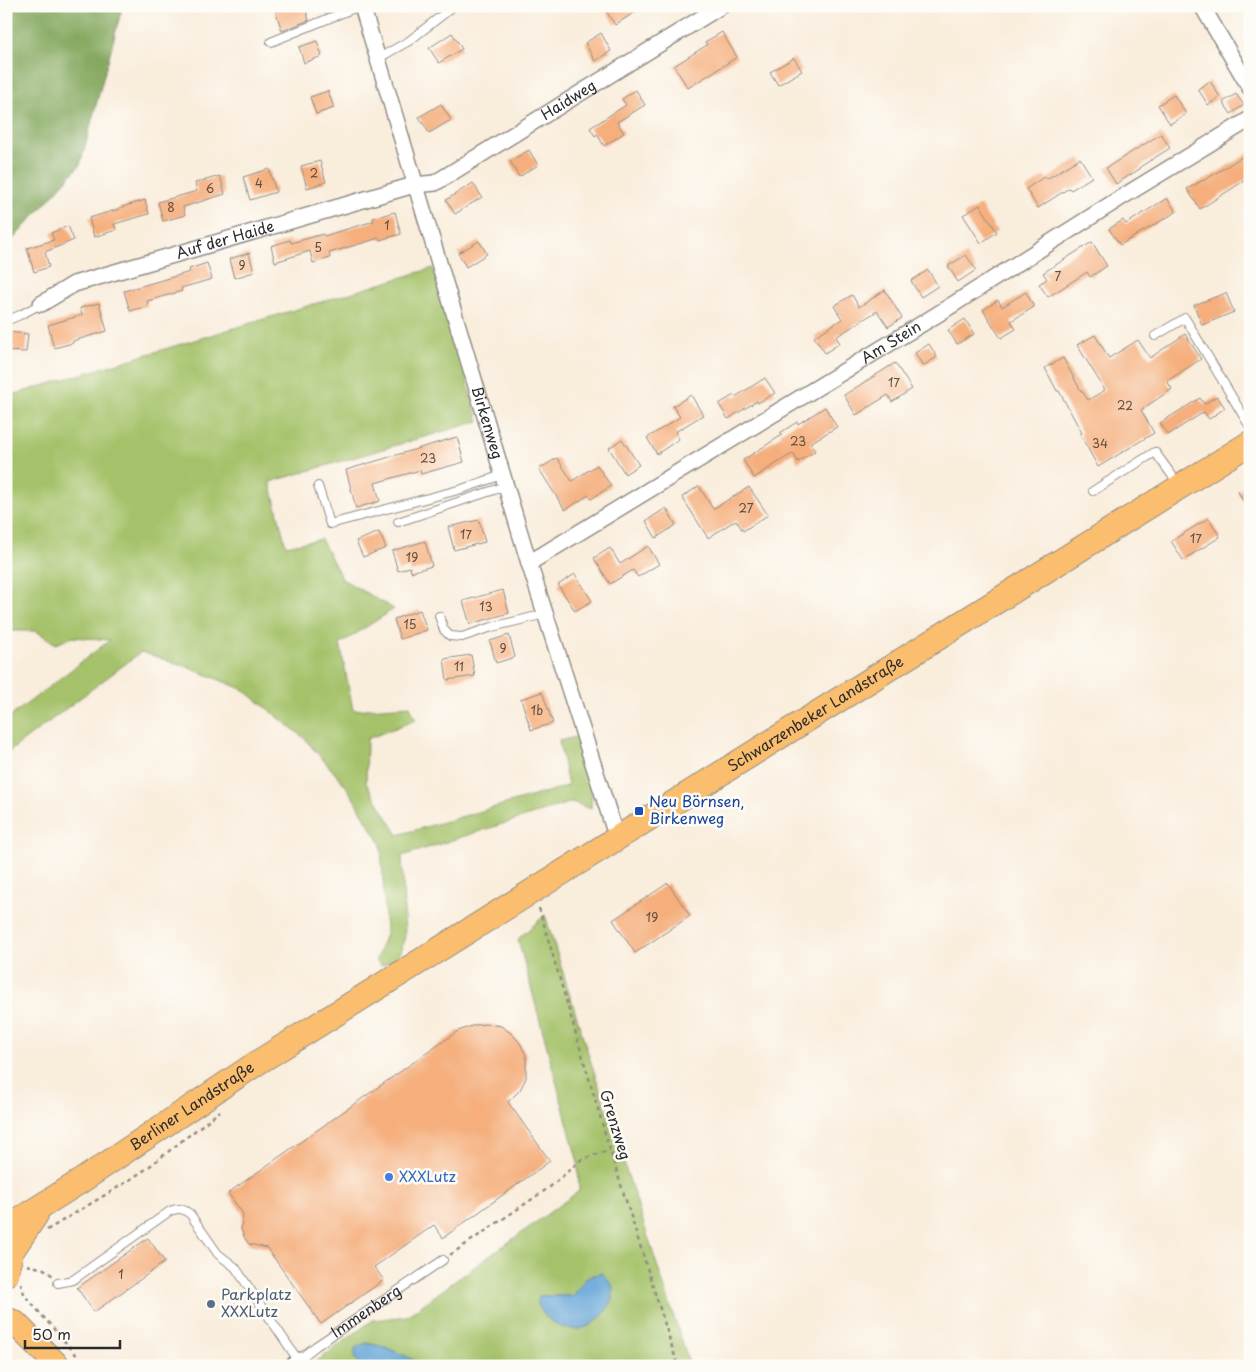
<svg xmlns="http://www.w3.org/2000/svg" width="1256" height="1372" font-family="'Playpen Sans',sans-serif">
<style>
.green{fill:#a5c26a;stroke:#68764a;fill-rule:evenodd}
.forest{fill:#84a85e;stroke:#586a44}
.water{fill:#64a4d7;stroke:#486881}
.building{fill:#f5ae7c}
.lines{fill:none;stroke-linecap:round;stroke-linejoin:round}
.service-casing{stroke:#928c84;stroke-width:10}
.minor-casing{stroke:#928c84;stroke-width:18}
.primary-casing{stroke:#928c84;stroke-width:26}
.path{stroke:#928c84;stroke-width:2.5;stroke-dasharray:4 4;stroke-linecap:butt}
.service{stroke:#fff;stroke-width:8}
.minor{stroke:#fff;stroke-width:15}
.primary{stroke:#fabe6e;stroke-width:24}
.transit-dot{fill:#1a4fb4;stroke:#fdfcf7;stroke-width:2}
.shop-dot{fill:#3f7fe0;stroke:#fdfcf7;stroke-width:2}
.service-dot{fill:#5c6f8a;stroke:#fdfcf7;stroke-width:2}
.labels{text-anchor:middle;stroke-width:5;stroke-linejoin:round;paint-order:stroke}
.number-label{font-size:12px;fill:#5e4c3f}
.street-label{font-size:15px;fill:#2b2b2b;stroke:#fdfcf7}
.transit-label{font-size:15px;fill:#164399;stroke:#fdfcf7;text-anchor:start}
.shop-label{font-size:15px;fill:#366cbe;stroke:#fdfcf7;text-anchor:start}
.service-label{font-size:15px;fill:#4e5e75;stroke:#fdfcf7;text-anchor:start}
</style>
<rect width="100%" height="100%" fill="#fdfcf7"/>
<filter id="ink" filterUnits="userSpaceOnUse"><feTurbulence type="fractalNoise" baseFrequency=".02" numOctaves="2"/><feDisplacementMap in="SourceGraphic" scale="10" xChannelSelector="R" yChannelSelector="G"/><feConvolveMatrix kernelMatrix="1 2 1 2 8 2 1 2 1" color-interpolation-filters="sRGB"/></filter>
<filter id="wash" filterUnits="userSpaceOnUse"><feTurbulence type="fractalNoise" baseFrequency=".0096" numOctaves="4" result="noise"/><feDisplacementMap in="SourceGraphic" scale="20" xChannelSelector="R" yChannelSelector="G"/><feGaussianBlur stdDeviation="1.12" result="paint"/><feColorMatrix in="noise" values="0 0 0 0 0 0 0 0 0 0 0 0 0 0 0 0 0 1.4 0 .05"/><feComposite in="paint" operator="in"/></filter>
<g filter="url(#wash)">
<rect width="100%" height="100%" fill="#f9eddc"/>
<!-- green -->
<path class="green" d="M433,268L479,421L270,482L286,546L321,539L342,579L394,609L340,644L353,710L410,706L416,720L367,739L366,783L398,835L568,786L559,741L576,737L592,780L591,809L572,802L402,856L405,936L399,957L381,966L376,960L386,934L381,844L346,786L303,737L244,690L188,667L141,652L6,754V720L110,640L73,637L56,644L36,631H6V397Z
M545,915L587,1050L690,1366H427L385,1347L366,1343L355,1359L363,1366H310L373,1320L407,1316L579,1191L578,1163L518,939ZM587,1277L558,1326L539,1296H573Z"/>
<!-- forest -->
<path class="forest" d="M6,6H120L121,12L80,165L6,247Z"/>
<!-- water -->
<path class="water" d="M602,1273L613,1286V1300L603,1315L589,1326L576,1330L559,1326L547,1318L538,1305L539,1296H573L587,1277Z
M366,1343L385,1347L427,1366H363L355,1359V1348Z"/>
<g id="blocks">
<!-- building -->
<path class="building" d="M274,6H297L298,10L305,7L309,20L282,31Z
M603,6H644L615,25Z
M722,32L737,57L688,88L674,66L707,45L705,42Z
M452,33L462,49L439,63L429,48Z
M601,33L611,51L595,61L585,43Z
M317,41L322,56L304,63L299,47Z
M794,58L802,71L778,85L770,72Z
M1210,81L1220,97L1208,105L1198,89Z
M636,90L645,105L617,122L624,133L604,146L597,134L595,136L590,128L626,105L622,99Z
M328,91L334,108L316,114L310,97Z
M1236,94L1244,105L1231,114L1223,102Z
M1174,95L1186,114L1170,124L1158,105Z
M441,104L451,120L429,133L419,117Z
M1161,134L1170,148L1140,167L1141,168L1116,184L1106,168Z
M529,150L538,165L519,177L510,161Z
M1250,152V177L1200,209L1187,189L1203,180V181Z
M1080,158L1092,177L1071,190L1069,188L1038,208L1026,189L1045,176L1047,179Z
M320,161L326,182L307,188L301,166Z
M269,169L276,192L250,200L243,177Z
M220,176L225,194L183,207L185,215L163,221L158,202L197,191L195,183Z
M473,183L482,197L455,214L446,200Z
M1167,198L1176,212L1120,245L1109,229L1123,220L1126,224Z
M145,200L149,214L114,224L116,230L94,237L89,218L119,209V208Z
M980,205L997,232L981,243L963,215Z
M395,212L401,234L380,240L379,238L329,253L330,258L313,263L310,251L275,262L271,246L290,240L291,243L323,234L324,236L374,221L373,218Z
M68,226L74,240L45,252L49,267L34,272L27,248L54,240L51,233Z
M479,241L487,254L466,267L458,253Z
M1092,242L1107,266L1090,277L1087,272L1048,297L1039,284L1047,279L1043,273Z
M249,253L254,272L234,278L229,259Z
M966,255L976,270L958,282L948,266Z
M207,263L212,279L181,288L182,291L147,301L148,306L130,311L124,291L190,272L189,269Z
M928,270L938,286L921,297L911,281Z
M885,290L902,318L888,327L877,311L836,337L840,343L825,353L814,337L842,319L834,306L852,295L859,307Z
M1026,292L1034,307L1011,321L1016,329L1001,338L983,310L998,300L1002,307Z
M1226,293L1234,312L1202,325L1194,305Z
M99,303L107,331L73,341V343L54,348L48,325L82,315L80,308Z
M965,319L974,334L957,344L948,330Z
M8,332L28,334L26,352L6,351Z
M1185,334L1201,359L1167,381L1172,389L1141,410L1154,433L1098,467L1080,434L1082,433L1059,391H1057L1045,368L1063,358L1081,391H1082L1088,400L1105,390L1077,345L1095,335L1109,358L1138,340L1150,358Z
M929,344L937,357L923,366L915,353Z
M895,363L912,389L892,402L888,395L856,415L844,395Z
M765,378L775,393L758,403L757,401L728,419L719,404L734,395L735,397Z
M691,395L703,415L675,432L679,439L657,454L647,438L680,417L673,406Z
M1217,396L1225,408L1209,419L1204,412L1168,435L1160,423L1200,398L1204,404Z
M825,407L837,427L810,443L815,451L798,462L793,453L754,478L743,460L782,435L780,433L797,422L798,424Z
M457,437L464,462L421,474L420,470L375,483L380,501L356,508L346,470Z
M622,439L639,465L625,474L609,448Z
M557,458L572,481L597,465L611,486L591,499L589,495L565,510L539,469Z
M1250,485V512L1238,492Z
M699,486L713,509L749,487L768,515L743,531L736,520L708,538L682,497Z
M666,508L676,525L656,538L646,521Z
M1209,518L1220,537L1183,560L1171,541Z
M479,520L485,542L454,550L448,527Z
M379,532L386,548L363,557L356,541Z
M425,541L432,566L411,572L410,567L398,571L392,551Z
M648,546L659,564L638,577L633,570L610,584L594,558L610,548L620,564Z
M575,574L592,601L575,611L558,585Z
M503,590L509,613L470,624L463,601Z
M420,610L427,630L400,639L394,619Z
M509,635L515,657L496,663L490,641Z
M471,655L475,676L447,680L444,659Z
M542,692L553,723L531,730L521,699Z
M668,883L690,916L635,953L613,920Z
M487,1024L501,1026L512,1034L520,1043L526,1055V1078L520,1090L508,1102L550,1161L443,1238L434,1225L374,1267L384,1280L321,1324L267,1248L249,1244L244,1237L241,1229L243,1214L228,1193L458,1031L475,1025Z
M148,1238L165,1262L94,1312L77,1288Z"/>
</g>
</g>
<g filter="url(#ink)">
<use href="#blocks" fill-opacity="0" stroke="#928c84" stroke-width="1"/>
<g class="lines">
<!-- service casing -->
<g class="service-casing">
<g id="service">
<path d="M271,42L359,6"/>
<path d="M377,59L409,41L450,9"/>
<path d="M6,321L20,315L41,304"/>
<path d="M1155,336L1185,318L1250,427"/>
<path d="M318,486L330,524L462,489L502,475"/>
<path d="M1093,491L1155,452L1179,485"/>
<path d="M398,522L506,486"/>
<path d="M439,616L444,630L450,636L462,637L492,627L545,614"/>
<path id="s1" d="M58,1283L73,1280L170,1211C178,1208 183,1208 190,1214L218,1254L235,1267L298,1360L316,1346L443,1260"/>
</g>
</g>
<!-- minor casing -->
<g class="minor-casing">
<g id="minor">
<path id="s2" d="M362,6L529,563L613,826L618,837"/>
<path d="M1202,6L1250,88"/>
<path id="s3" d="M41,304L74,284L414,185L435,183L721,6"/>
<path id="s4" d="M529,563L938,314L1122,197L1250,119"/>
<path d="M293,1366L298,1360"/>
</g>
</g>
<!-- primary casing -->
<g class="primary-casing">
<g id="primary">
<path id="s5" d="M6,1228L81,1181L257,1063L1250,443"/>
<path d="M6,1274L11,1252L36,1215"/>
<path d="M6,1319L15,1323L58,1366"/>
</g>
</g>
<!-- path -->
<path class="path" d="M539,908L610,1150L678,1366
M47,1230L125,1183L146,1169L220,1111
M450,1255L550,1187L582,1159L610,1150
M27,1265L44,1269L53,1276
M21,1283L22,1289L26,1297L86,1366"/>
<!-- service -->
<use href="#service" class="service"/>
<!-- minor -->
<use href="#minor" class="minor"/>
<!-- primary -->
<use href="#primary" class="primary"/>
</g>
</g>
<!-- markers -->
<rect class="transit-dot" x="634" y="806" width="10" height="10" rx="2.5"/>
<circle class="shop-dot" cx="389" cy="1177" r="5"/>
<circle class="service-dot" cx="211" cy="1304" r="5"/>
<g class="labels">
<!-- number labels -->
<g class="number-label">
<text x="314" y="178">2</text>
<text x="259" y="188">4</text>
<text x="210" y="193">6</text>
<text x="171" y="212">8</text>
<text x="387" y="230">1</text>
<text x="318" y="252">5</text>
<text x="242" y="270">9</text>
<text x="1058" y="281">7</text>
<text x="894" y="387">17</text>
<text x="1125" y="410">22</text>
<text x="798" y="446">23</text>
<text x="1100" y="448">34</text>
<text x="428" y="463">23</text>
<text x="746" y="513">27</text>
<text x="466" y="539">17</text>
<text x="1196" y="543">17</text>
<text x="412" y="562">19</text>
<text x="486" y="611">13</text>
<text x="410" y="629">15</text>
<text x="503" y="653">9</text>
<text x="459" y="671">11</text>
<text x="537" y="715">1b</text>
<text x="652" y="922">19</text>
<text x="121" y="1279">1</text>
</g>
<!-- street labels -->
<g class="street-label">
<text dy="5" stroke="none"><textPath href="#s3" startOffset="571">Haidweg</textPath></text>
<text dy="5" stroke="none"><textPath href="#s3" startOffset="196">Auf der Haide</textPath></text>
<text dy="5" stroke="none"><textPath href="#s4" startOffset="424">Am Stein</textPath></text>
<text dy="5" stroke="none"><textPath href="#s2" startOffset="435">Birkenweg</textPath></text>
<text dy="5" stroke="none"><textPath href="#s5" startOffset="959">Schwarzenbeker Landstraße</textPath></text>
<text dy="5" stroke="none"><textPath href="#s5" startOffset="222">Berliner Landstraße</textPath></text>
<text transform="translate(615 1125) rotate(73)" y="5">Grenzweg</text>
<text dy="5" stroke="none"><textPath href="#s1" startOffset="422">Immenberg</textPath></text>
</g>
<!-- transit labels -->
<g class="transit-label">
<text x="649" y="807">Neu Börnsen,<tspan x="649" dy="17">Birkenweg</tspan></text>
</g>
<!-- shop labels -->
<g class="shop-label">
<text x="399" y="1182">XXXLutz</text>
</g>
<!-- service labels -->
<g class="service-label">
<text x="221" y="1300">Parkplatz<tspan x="221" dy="17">XXXLutz</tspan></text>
</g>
</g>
<!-- margin -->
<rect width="1256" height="1372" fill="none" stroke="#fdfcf7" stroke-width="25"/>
<!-- scale -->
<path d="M25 1340v8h95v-8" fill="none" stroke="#2b2b2b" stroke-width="2.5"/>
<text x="32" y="1340" font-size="15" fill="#2b2b2b" stroke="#fdfcf7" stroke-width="4" paint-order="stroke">50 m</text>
</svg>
